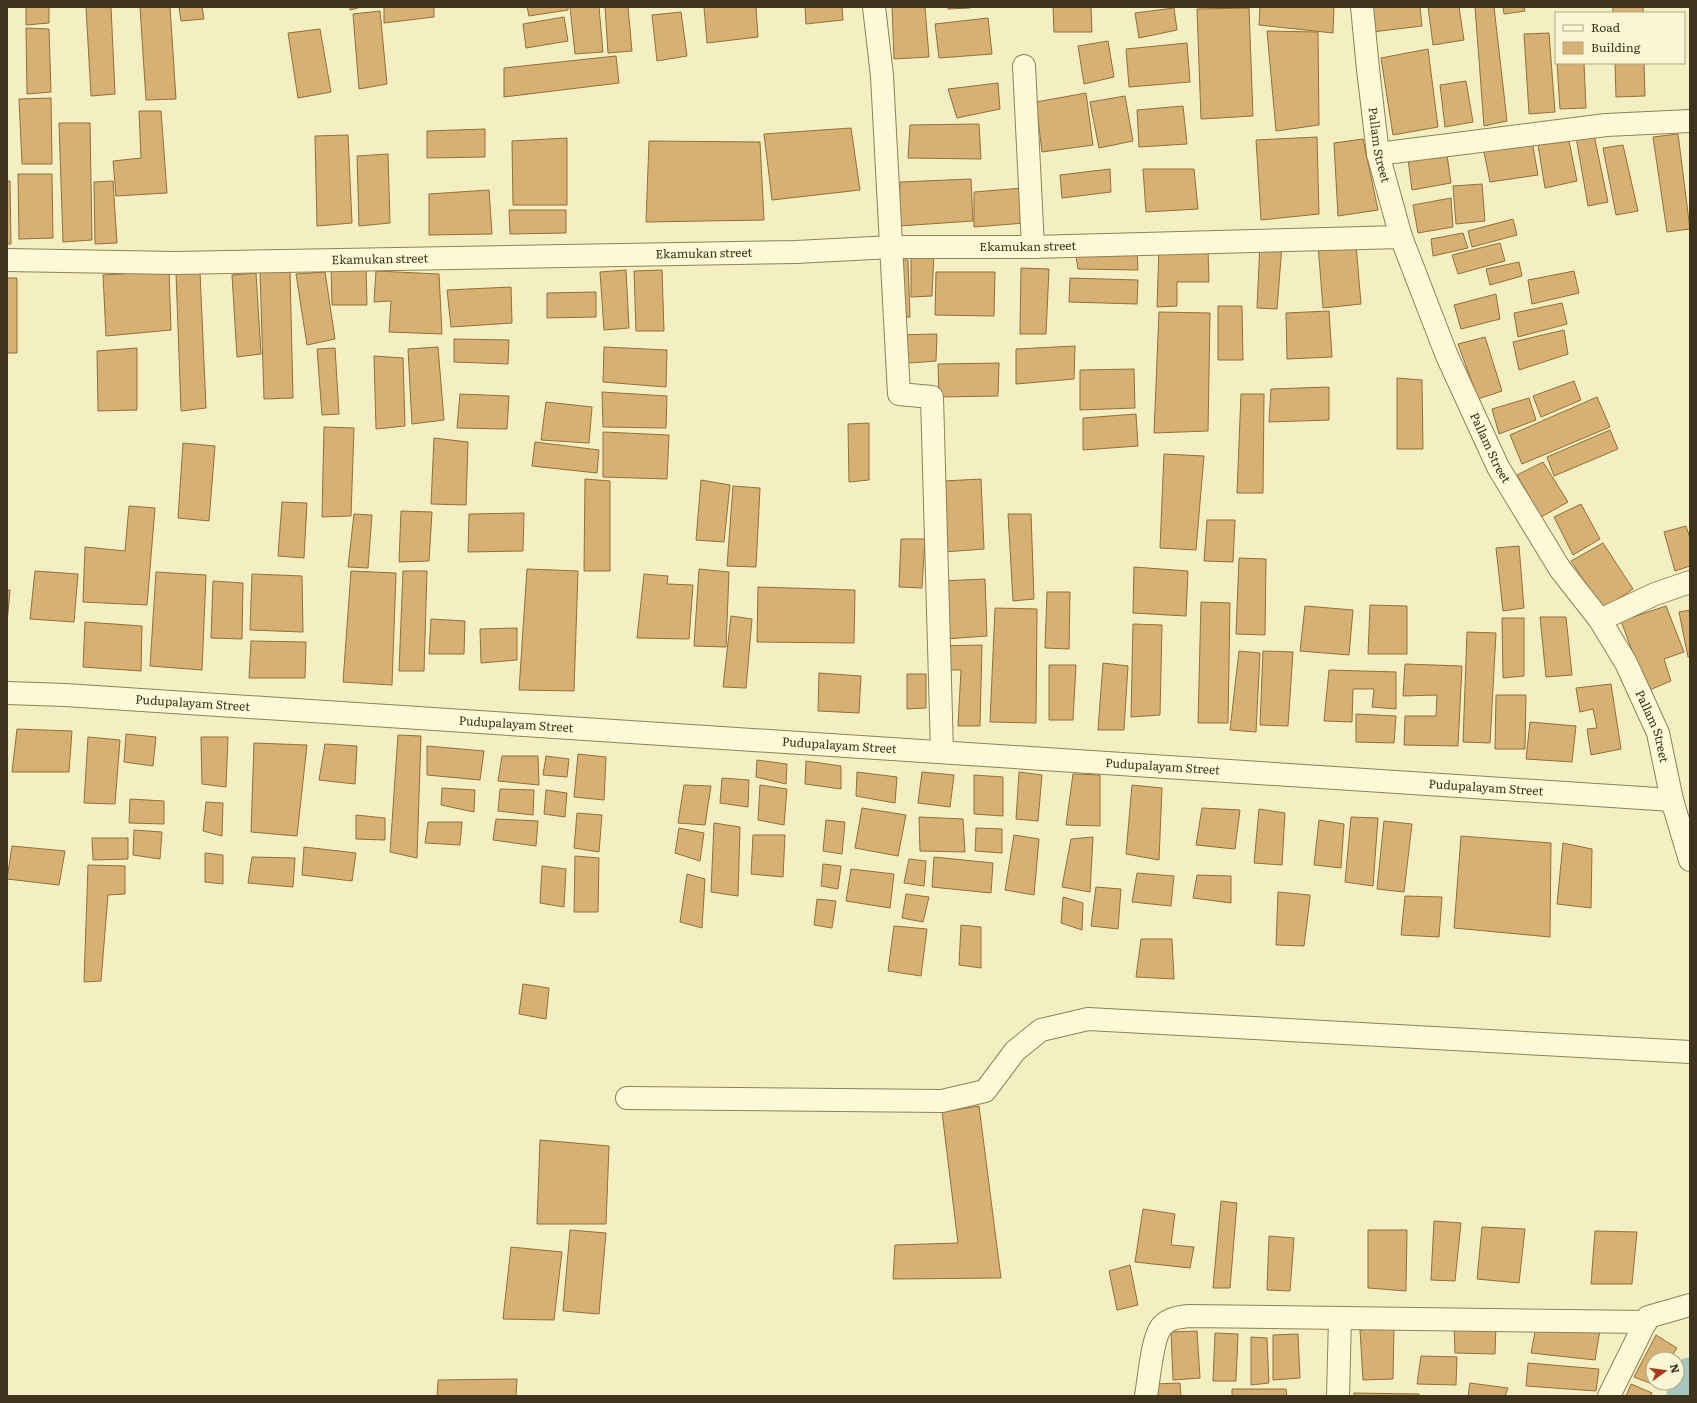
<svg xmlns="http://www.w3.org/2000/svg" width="1697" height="1403" font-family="Literata,serif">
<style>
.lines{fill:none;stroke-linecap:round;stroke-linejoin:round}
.canal{stroke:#a5c6c3;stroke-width:33}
.building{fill:#d6b173;stroke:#936f39}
.minor-casing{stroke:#908156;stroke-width:24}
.minor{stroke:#fdf9d7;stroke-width:22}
.labels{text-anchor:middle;stroke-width:4;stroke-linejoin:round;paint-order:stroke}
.street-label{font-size:12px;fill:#3e341d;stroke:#faf6d3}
</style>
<rect width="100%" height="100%" fill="#f4efc2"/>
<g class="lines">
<!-- canal -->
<path class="canal" d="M1683,1396L1690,1374"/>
</g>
<!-- building -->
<path class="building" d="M26,7H49V23L26,25Z
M86,7H111L115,94L91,96Z
M140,7H170L176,99L146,100Z
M179,7H202L204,19L181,21Z
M350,7H361L350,10Z
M384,7H434V17L384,23Z
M527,7H568V10L529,16Z
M570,7H599L603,52L575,54Z
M605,7H628L632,51L608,53Z
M704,7H756L758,37L707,43Z
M805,7H842L843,20L806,24Z
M892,7H925L929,57L894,59Z
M948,7H970V8L948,9Z
M1053,7H1091L1092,32H1054Z
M1260,7H1334L1333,33L1259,25Z
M1371,7H1420L1422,26L1372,32Z
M1428,7H1459L1464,40L1433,45Z
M1475,7H1494L1507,121L1484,126Z
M1503,7H1524L1525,11L1504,14Z
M1613,7H1643V13H1613Z
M1174,8L1177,30L1139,38L1135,13Z
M1249,8L1253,116L1201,119L1197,9Z
M380,11L387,84L359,89L353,14Z
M681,12L687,56L657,61L652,15Z
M564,17L568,41L526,48L523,24Z
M988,18L992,54L939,58L935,24Z
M26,28L49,29L51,92L27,94Z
M320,29L331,92L298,98L288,33Z
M1267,31L1318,32L1319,125L1276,131Z
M1549,33L1555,112L1529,114L1524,34Z
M1108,41L1114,77L1084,84L1078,46Z
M1187,43L1190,82L1129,87L1126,49Z
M1428,49L1438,127L1393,135L1381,58Z
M616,56L619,83L504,97V68Z
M1557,63H1584L1586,108L1560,109Z
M1615,63H1644L1645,96L1616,97Z
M1466,81L1473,122L1445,127L1440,85Z
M998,83L1000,109L957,118L948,89Z
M1086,93L1093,145L1042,152L1036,102Z
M1125,96L1133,141L1099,148L1090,102Z
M51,98L52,164H22L19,99Z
M1183,106L1187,144L1139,147L1137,110Z
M139,111H161L167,193L116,196L113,161L141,158Z
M59,123H90L92,240L63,242Z
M979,124L981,159L908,158L910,125Z
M851,128L860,190L772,200L764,134Z
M485,129V157L427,158V131Z
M1678,134L1690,229L1667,232L1653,137Z
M348,135L352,223L317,226L315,136Z
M1594,135L1608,202L1588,206L1576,137Z
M1317,137L1319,214L1261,220L1256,140Z
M567,138V205H513L512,141Z
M1363,139L1378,210L1338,216L1334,143Z
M649,141L760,142L764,220L646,222Z
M1532,141L1538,175L1490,182L1483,147Z
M1569,141L1577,181L1545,188L1538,145Z
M1623,145L1638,211L1616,215L1603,148Z
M388,154L390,223L359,226L357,156Z
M1447,155L1451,183L1412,190L1408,159Z
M1110,169L1111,192L1062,198L1060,175Z
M1143,169H1194L1198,209L1146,212Z
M18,174H52L53,238L19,239Z
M971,179L973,221L899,226L900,182Z
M7,181H10L11,244H7Z
M113,181L117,243L95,244L94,182Z
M1482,184L1485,221L1456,224L1453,186Z
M1023,188L1025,223L974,227V192Z
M489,190L492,234L429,235V194Z
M1451,198L1453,227L1418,233L1413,205Z
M509,210H566V233L510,234Z
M1513,219L1517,235L1472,247L1468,231Z
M1463,233L1468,248L1433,256L1431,239Z
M1260,243L1282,245L1277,309L1257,308Z
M1500,243L1505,261L1458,274L1452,255Z
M1356,244L1361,304L1323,308L1318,245Z
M1159,248H1208L1209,282H1177V306L1157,307Z
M1137,249L1138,270L1078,269L1075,250Z
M911,253H934L932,296L911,297Z
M887,260H908L910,317L888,318Z
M1519,262L1522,276L1490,285L1486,269Z
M331,266L366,269L367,305H332Z
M1021,268L1049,269L1046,334H1020Z
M626,270L629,328L604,330L600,272Z
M662,270L664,331H636L634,271Z
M169,271L171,330L106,336L103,275Z
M290,271L293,398L264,399L260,272Z
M376,271L439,274L442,334L389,332L391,301L374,302Z
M1574,271L1579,293L1532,304L1528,280Z
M200,272L206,408L181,411L176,273Z
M325,272L335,339L307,345L296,274Z
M936,272H995L994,316L935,315Z
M256,273L261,354L237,357L232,275Z
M7,278H17V353H7Z
M1070,278L1138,280L1137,304L1069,302Z
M511,287L512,323L451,327L447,290Z
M596,292V317L547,318V293Z
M1496,294L1500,319L1461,329L1454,305Z
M1562,303L1567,324L1518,337L1514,313Z
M1218,306H1242L1243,360H1218Z
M1329,311L1332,357L1287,359L1286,313Z
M1159,312L1210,313L1208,431L1154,433Z
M1564,330L1568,354L1519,370L1513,342Z
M937,334L936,361L897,364L896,335Z
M1485,337L1502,391L1478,399L1458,344Z
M454,339L509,340L508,364L454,362Z
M1075,346L1074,379L1016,384V349Z
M438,347L444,420L412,424L408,349Z
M604,347L667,350L666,387L603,382Z
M137,348V410L98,411L97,351Z
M335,348L339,414L322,415L317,349Z
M374,356L403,358L405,426L376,429Z
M999,363L998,396L939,397L938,364Z
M1134,369L1135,408L1080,410V370Z
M1397,378L1422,380L1423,449H1397Z
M1574,381L1581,400L1541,417L1533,396Z
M1329,387V420L1269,422L1271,389Z
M602,392L667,396L666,428L603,427Z
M460,394L509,396L507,429L457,428Z
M1241,394H1264L1263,493H1237Z
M1597,397L1610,427L1522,464L1510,435Z
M1529,398L1536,420L1499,434L1492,409Z
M546,402L592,407L589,443L541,440Z
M1136,414L1138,446L1083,450V418Z
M869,423V480L849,482L848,424Z
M324,427L354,428L351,516L322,517Z
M1610,430L1618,449L1554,476L1547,457Z
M603,432L669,435L667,479L603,477Z
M434,438L468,442L466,505L431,504Z
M535,442L599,450L597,473L532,466Z
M183,443L215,446L209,521L178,518Z
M1164,454L1204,456L1196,550L1160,548Z
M1543,462L1568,502L1541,517L1517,475Z
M585,479L610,481V571H584Z
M981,479L984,549L944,552V481Z
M701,480L730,485L724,542L696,540Z
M733,486L760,488L756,567L727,566Z
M282,502L307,503L304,558L278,556Z
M1581,504L1600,539L1573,555L1554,517Z
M129,506L155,508L147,605L83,602L85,547L125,551Z
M401,511L432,512L429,561L399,562Z
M524,513L523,551L468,552L469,514Z
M354,514L372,515L368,568L348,567Z
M1008,514H1031L1034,599L1013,601Z
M1207,520H1235L1233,562L1204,561Z
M1686,526L1690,538V566L1675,571L1664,532Z
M901,539H925L922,588L899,587Z
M1603,543L1633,589L1603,609L1571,561Z
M1519,546L1524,608L1503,611L1496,548Z
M1239,558L1266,559L1265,635L1236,634Z
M1134,567L1188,571L1186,616L1133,613Z
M527,569L578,571L574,691L519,690Z
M699,569L729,572L726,647L694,646Z
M35,571L78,574L74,622L30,619Z
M351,571L396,573L392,685L343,682Z
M403,571H427L424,671H399Z
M156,572L206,575L202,670L150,666Z
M252,574L302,576L303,632L250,630Z
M644,574L668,576L667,584L693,585L689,639L637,638Z
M985,579L987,636L945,639L942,581Z
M213,581L243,583L242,639L211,638Z
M758,587L855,590L854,643L757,642Z
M7,590H10L7,623Z
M1047,592H1070L1069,649L1045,648Z
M1201,602L1230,603L1228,723H1198Z
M1370,605L1407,606V654H1368Z
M1305,606L1353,610L1349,655L1300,651Z
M1666,606L1684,652L1664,659L1671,681L1647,691L1621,621Z
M995,608L1037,609L1036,723L990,722Z
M1690,610V656L1688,657L1679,612Z
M731,616L752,619L746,688L723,687Z
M1540,617H1566L1572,675L1546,677Z
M1502,618H1524V676L1503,678Z
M431,619L465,621L464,654H429Z
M85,622L142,626L141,671L83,667Z
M1133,624L1162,625L1160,715L1131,717Z
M517,628V660L481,663L480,629Z
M1467,632L1496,633L1490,743L1463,742Z
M251,641L306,642L305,678H249Z
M982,645L980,726H958L961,670H938V646Z
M1239,651L1260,653L1256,732L1230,730Z
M1263,651L1293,652L1288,726L1260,725Z
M1103,663L1128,666L1124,730H1098Z
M1405,664L1462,666L1458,746L1404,745L1405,716H1436L1437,695L1403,696Z
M1049,665H1076L1073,720H1049Z
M1329,670L1396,672V709L1372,707L1374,689H1353L1352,722L1324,721Z
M819,673L861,676L859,713L818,711Z
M907,674H926V708L907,709Z
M1611,684L1621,749L1591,755L1587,729L1597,728L1593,709L1580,712L1576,688Z
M1496,695H1526L1525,749H1495Z
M1356,714L1396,716L1394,743L1356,742Z
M1530,722L1576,726L1572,762L1526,759Z
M17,729L72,731L69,772H12Z
M126,734L156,737L153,766L124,762Z
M398,735L421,736L417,858L390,852Z
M88,737L120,740L115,804L84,803Z
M201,737H228L226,787L202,784Z
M254,743L307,745L297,836L251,832Z
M325,744L357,746L355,784L319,780Z
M427,746L484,751L480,780L427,775Z
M578,754L606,757L604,800L574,797Z
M502,756H538L539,785L498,781Z
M546,756L569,759L567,777L543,775Z
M757,760L787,764L786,784L756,777Z
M806,761L841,766V789L805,784Z
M857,772L897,777L895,803L856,796Z
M922,772L954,775L950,807L918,803Z
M1019,772L1042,775L1038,821L1016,819Z
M1073,774L1100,775V826L1066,825Z
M974,775L1003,777V816L974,814Z
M722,778L749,780L748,807L720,803Z
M684,785L711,786L705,825L678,823Z
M760,785L787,789L784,825L758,820Z
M1132,785L1162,788L1159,860L1126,854Z
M442,788L475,790L474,812L441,805Z
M500,789L534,790L533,815L498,811Z
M546,790L567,793L565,817L544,814Z
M130,799L164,801V824L129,823Z
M206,802L223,803L222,836L203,831Z
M862,808L906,815L898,856L855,848Z
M1202,808L1240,810L1235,849L1196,845Z
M1259,809L1285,813L1282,865L1254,863Z
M577,813L602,815L599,852L574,848Z
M356,815L385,818V840L356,839Z
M919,817L963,819L965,852L920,851Z
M1351,817L1378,818L1373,886L1345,882Z
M496,819L538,821L536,846L493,840Z
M826,820L845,822L842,854L823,851Z
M1319,820L1344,824L1341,868L1314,865Z
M1384,821L1412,824L1404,892L1377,889Z
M428,822H462L460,845L425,843Z
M714,823L740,827L738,896L711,892Z
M679,828L704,833L700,861L675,853Z
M976,828L1002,829V853L975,851Z
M134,830L162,832L160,859L133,855Z
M753,835H785L783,877L751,874Z
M1014,835L1039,839L1034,895L1005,890Z
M1461,836L1551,843L1550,937L1454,928Z
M1093,837L1090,892L1062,887L1071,839Z
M92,838H128V859L93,860Z
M1563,843L1592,849L1591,908L1557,904Z
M12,846L65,851L59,885L7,879Z
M304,847L356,853L352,881L302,875Z
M205,853L223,855V884L205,882Z
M575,856L599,858L598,912H574Z
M252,857L295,858L293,887L248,883Z
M934,857L993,863L991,893L932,887Z
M909,859L926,861L924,886L904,883Z
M823,864L841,866L838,889L821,886Z
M88,865L125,866V894L108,895L101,981L84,982Z
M542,866L566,869L564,907L540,903Z
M851,869L894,874L890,908L846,901Z
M1137,873L1174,876L1171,906L1132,902Z
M687,874L705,879L702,928L680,922Z
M1197,875L1231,876V903L1193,898Z
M1096,887L1121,889L1118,929L1091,926Z
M1278,892L1310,895V898L1304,946L1276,945Z
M906,894L929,897L923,922L902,918Z
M1405,896L1442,897L1439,937L1401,935Z
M1063,897L1083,903L1082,930L1061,923Z
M817,899L836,901L832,928L814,925Z
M961,925L981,927V968L959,965Z
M894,926L927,929L921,976L888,971Z
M1141,939H1172L1174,979L1136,977Z
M523,984L549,988L546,1019L519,1014Z
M979,1106L1001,1278L893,1279L895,1245L958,1243L942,1112Z
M540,1140L609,1146L606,1224H537Z
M1221,1201L1237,1203L1230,1288H1213Z
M1143,1209L1175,1214L1171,1245L1194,1247L1190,1268L1135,1262Z
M1434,1221L1461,1223L1455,1281L1431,1280Z
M1482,1227L1525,1229L1519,1283L1477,1279Z
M570,1230L606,1233L599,1314L563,1311Z
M1368,1230H1407L1406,1291L1368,1288Z
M1595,1231L1637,1232L1632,1284H1591Z
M1269,1236L1294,1238L1290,1291L1267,1290Z
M511,1247L562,1252L554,1320L503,1319Z
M1130,1265L1138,1305L1117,1310L1109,1271Z
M1537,1322L1600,1330L1595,1360L1531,1353Z
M1496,1324L1495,1354L1455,1353L1454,1325Z
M1394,1327L1393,1379L1363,1380L1360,1330Z
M1197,1331L1200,1378L1173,1380L1171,1332Z
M1215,1333L1238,1334L1236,1381H1213Z
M1298,1334L1300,1378L1273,1380V1335Z
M1656,1335L1677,1348L1670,1359H1653V1383H1656L1655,1385L1634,1377Z
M1251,1337L1267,1338L1269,1383L1251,1385Z
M1421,1356L1457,1357L1456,1385L1417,1384Z
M1528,1363L1599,1369L1596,1391L1526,1386Z
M517,1379L516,1396H437L438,1380Z
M1180,1383L1181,1396H1154L1153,1384Z
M1470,1383L1508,1388L1505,1396H1468Z
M1631,1384L1652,1393L1651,1396H1626Z
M1232,1389H1286L1287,1396H1232Z
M1354,1393L1419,1394V1396H1354Z"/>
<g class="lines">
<!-- minor casing -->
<g class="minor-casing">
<g id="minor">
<path d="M874,7L882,76L899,394L932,397L942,752"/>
<path id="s1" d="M1362,7L1368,69L1378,154L1401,237L1447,356L1498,467L1560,569L1600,620L1626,663L1658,733L1672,800L1690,860"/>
<path d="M1024,66L1033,247"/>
<path d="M1378,154L1606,125L1690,121"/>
<path id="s2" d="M7,260L175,263L796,252L892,247H1033L1401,237"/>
<path d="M1600,620L1655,594L1690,582"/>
<path id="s3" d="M7,693L65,695L1672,800"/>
<path d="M627,1098L942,1101L985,1091L1015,1051L1041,1030L1088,1019L1690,1052"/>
<path d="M1146,1396C1149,1380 1152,1335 1163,1325C1170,1318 1179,1317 1189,1316L1646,1322"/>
<path d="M1338,1396L1340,1318"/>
<path d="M1609,1396L1648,1317L1690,1305"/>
</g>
</g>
<!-- minor -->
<use href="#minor" class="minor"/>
</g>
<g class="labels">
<!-- street labels -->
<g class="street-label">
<text dy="4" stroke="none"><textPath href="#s1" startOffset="139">Pallam Street</textPath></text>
<text dy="4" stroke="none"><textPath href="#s2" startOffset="1021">Ekamukan street</textPath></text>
<text dy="4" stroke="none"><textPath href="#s2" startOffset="697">Ekamukan street</textPath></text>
<text dy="4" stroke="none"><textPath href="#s2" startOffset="373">Ekamukan street</textPath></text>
<text dy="4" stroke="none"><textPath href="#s1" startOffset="463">Pallam Street</textPath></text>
<text dy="4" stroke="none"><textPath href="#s3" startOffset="186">Pudupalayam Street</textPath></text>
<text dy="4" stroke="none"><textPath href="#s3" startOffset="510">Pudupalayam Street</textPath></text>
<text dy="4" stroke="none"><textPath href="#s1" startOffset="787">Pallam Street</textPath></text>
<text dy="4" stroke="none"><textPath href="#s3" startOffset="834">Pudupalayam Street</textPath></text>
<text dy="4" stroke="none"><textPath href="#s3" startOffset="1158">Pudupalayam Street</textPath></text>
<text dy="4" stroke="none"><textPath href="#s3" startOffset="1482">Pudupalayam Street</textPath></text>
</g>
</g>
<!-- border -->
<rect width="1697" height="1403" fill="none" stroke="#3e341d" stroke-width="16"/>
<!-- legend -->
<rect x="1555" y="12" width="130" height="52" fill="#faf6d3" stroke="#afa88a"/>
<rect x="1563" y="25" width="20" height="6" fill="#fdf9d7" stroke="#afa88a"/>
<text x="1591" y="32" font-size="12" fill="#3e341d">Road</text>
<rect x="1563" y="42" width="20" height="12" fill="#d6b173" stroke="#afa88a"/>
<text x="1591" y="52" font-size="12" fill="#3e341d">Building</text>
<!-- north arrow -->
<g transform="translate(1665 1371) rotate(76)"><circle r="19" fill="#faf6d3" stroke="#afa88a"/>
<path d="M0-3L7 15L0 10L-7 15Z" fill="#a7391e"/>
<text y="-6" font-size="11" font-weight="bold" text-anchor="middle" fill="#3e341d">N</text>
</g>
</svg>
